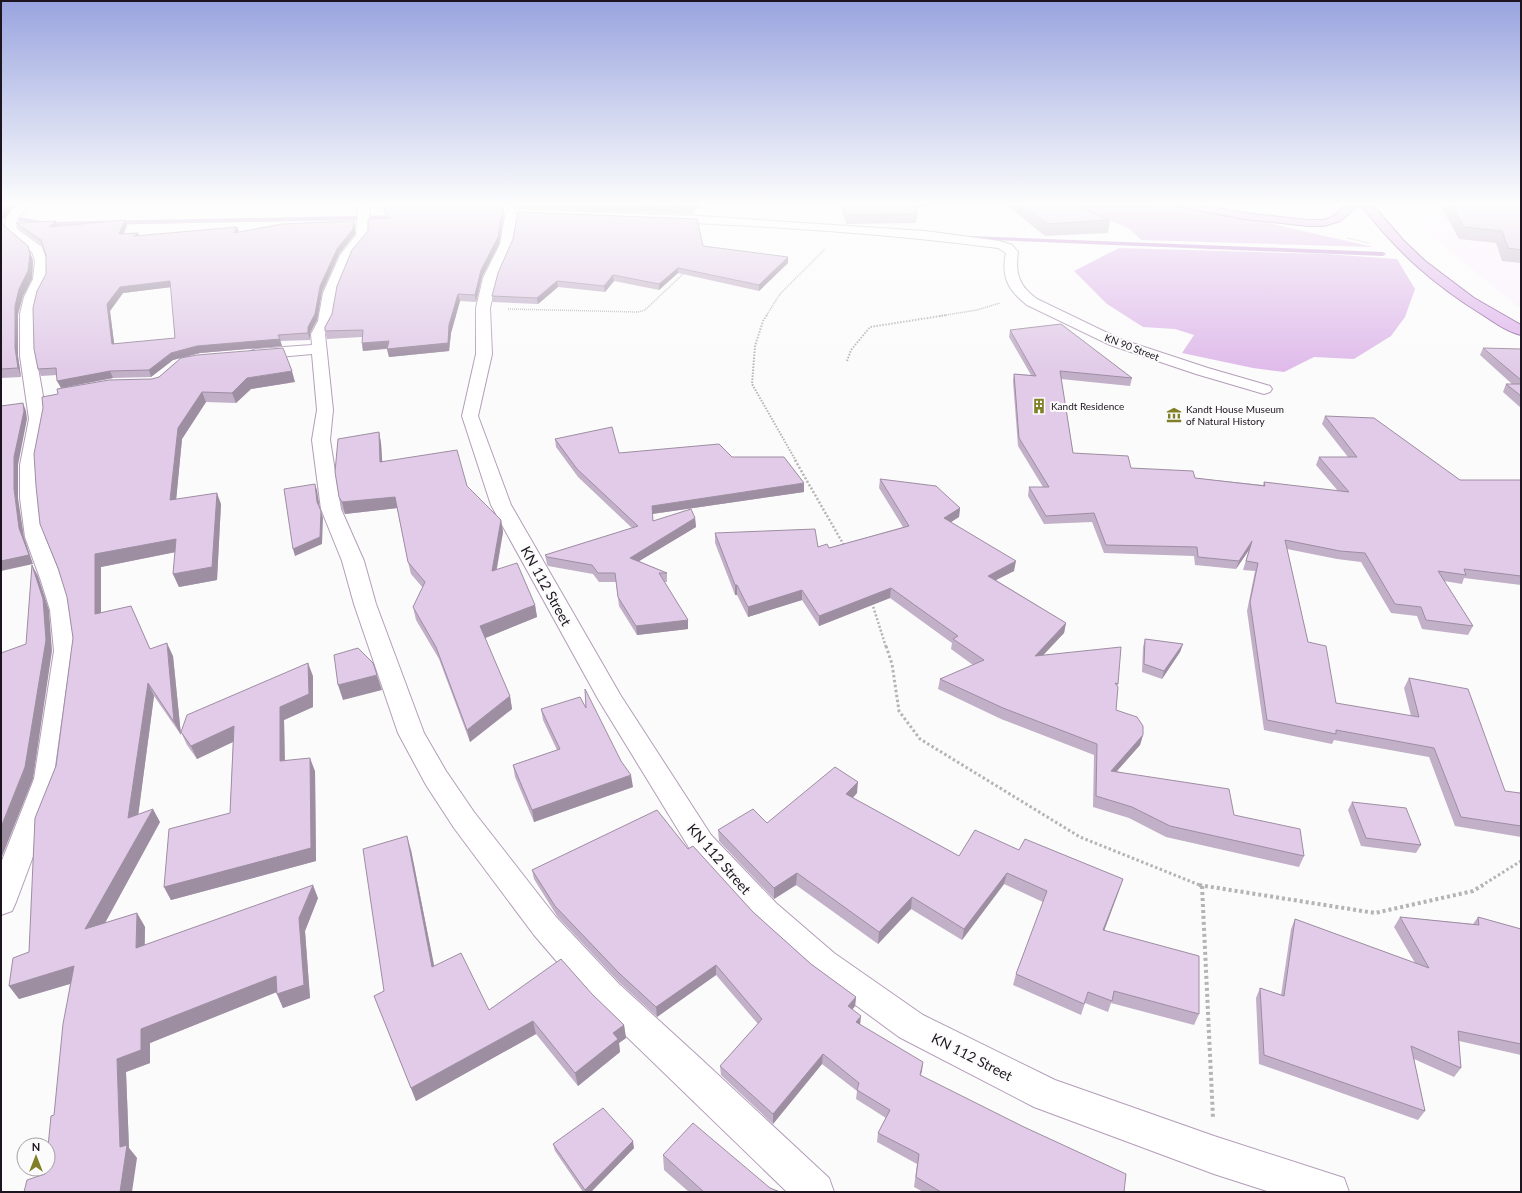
<svg xmlns="http://www.w3.org/2000/svg" width="1522" height="1193" font-family="Lato,sans-serif">
<style>
.built{fill:#fbf0fe}
.green{fill:#dfbbea}
.lines{fill:none;stroke-linecap:round;stroke-linejoin:round}
.stream{fill:#c28bd2;fill-rule:evenodd}
.minor-casing{stroke:#b39db9;stroke-width:2}
.major-casing{stroke:#8e5f9b;stroke-width:2}
.path-far4{stroke:#b6b3b6;stroke-width:1.5;stroke-dasharray:1 1;stroke-linecap:butt}
.path-far3{stroke:#b6b3b6;stroke-width:2;stroke-dasharray:1.5 1.5;stroke-linecap:butt}
.path-far2{stroke:#b6b3b6;stroke-width:2.5;stroke-dasharray:2 2;stroke-linecap:butt}
.path-far1{stroke:#b6b3b6;stroke-width:3;stroke-dasharray:2.5 2.5;stroke-linecap:butt}
.path{stroke:#b6b3b6;stroke-width:4;stroke-dasharray:3 3;stroke-linecap:butt}
.minor{fill:#fff;fill-rule:evenodd}
.major{fill:#e0b8ec;fill-rule:evenodd}
.wall{fill:#c2afc8;fill-rule:evenodd}
.shaded-wall{fill:#9e8ea2}
.building{fill:#e1cbe8;stroke:#9e8ea2;fill-rule:evenodd}
.labels{text-anchor:middle;stroke-width:4;stroke-linejoin:round;paint-order:stroke}
.far-street-label{font-size:10px;fill:#1c141e;stroke:#fbfbfb}
.far-poi-label{font-size:10px;fill:#1c141e;stroke:#fbfbfb;text-anchor:start}
.near-street-label{font-size:14px;fill:#1c141e;stroke:#fbfbfb}
</style>
<rect width="100%" height="100%" fill="#fbfbfb"/>
<!-- built -->
<path class="built" d="M1391,203H1521V309Z"/>
<!-- green -->
<path class="green" d="M1065,203H1144L1273,224L1373,247L1141,240L1130,229L1099,215Z
M1119,248L1326,254L1397,259L1415,289L1405,317L1391,336L1354,359L1314,357L1284,372L1253,368L1182,353L1194,335L1175,329L1143,327L1107,304L1074,271Z"/>
<g class="lines">
<!-- stream -->
<path class="stream" d="M1,214L48,222L399,215L402,217L399,219L48,226L1,218Z
M971,236L1383,252L1386,254L1383,256L969,239V237Z"/>
<!-- minor casing -->
<g class="minor-casing">
<path id="minor" d="M18,203H30C24,211 15,218 17,229L42,247L47,261V279L38,297L34,314L36,356L47,419L38,465L40,498L45,537L63,581L72,610L78,651L62,779L16,902L12,911L1,915V863L34,779L54,651L50,610L41,581L25,537L20,498V465L29,419L20,356V314L24,297L33,279L35,261L32,252L5,230C3,219 11,210 18,203Z
M358,203H370L368,236L352,256L337,293L332,321L325,334L333,410L330,440L341,509L364,561L376,604L424,733L446,771L474,812L556,917L619,984L699,1057L829,1178L834,1192H787L595,1006L534,935L454,828L426,785L398,733L354,604L342,561L321,509L312,440L317,410L312,354L256,359L251,357L248,354L251,351L256,349L312,345L311,334L318,321L323,293L340,255L356,235Z
M502,203H512L514,209L700,216L925,231L1000,241L1012,245L1018,252C1015,274 1019,286 1037,299L1120,339L1208,368L1270,386L1272,389L1270,392L1264,394L1196,374L1110,345L1027,305C1008,290 1001,277 1006,253L998,248C838,227 677,222 517,216L512,244L497,278L490,308L492,354L478,416L511,505L621,696L711,835L776,903L834,953L923,1015L1055,1080L1214,1136L1344,1178L1349,1192H1270L1214,1174L1034,1107L899,1037L812,973L754,921L691,851L598,699L491,505L462,416L476,354V308L483,278L500,244L505,216Z"/>
</g>
<!-- major casing -->
<g class="major-casing">
<path id="major" d="M1168,203H1191L1245,213L1308,220H1323L1332,217L1349,203H1371L1403,240L1425,261L1474,298L1521,325V335C1508,332 1495,323 1483,315C1433,284 1396,251 1360,204L1340,221L1324,226H1308L1245,219L1174,206Z"/>
</g>
<!-- path-far4 -->
<path class="path-far4" d="M123,223L340,220
M55,224L92,223
M1347,238L1369,243
M508,309L638,312L645,310L684,273
M766,316L780,294L825,249
M940,316L977,310L1000,303"/>
<!-- path-far3 -->
<path class="path-far3" d="M767,315L763,321L755,346L752,384L796,461
M847,361L851,350L870,327L947,315"/>
<!-- path-far2 -->
<path class="path-far2" d="M795,460L845,547
M872,603L886,647"/>
<!-- path-far1 -->
<path class="path-far1" d="M886,646L892,664L899,711L920,739L1080,837L1202,886
M1481,886L1521,861"/>
<!-- path -->
<path class="path" d="M1199,885L1375,913L1473,891L1483,885
M1202,886L1213,1118"/>
<!-- minor -->
<use href="#minor" class="minor"/>
<!-- major -->
<use href="#major" class="major"/>
</g>
<!-- wall -->
<path class="wall" d="M1,203H16L5,218L2,220L3,223L2,224L28,246L33,261L32,279L23,296L18,314V356L21,377L1,378Z
M513,203H701L695,210V214L515,208Z
M840,203H945L915,208L917,214L916,223L846,224Z
M1004,203H1070L1110,220L1108,233L1045,236Z
M1439,203H1521V263L1502,261L1496,243L1459,239Z
M383,208L503,216L499,244L482,277L476,302L460,301L451,333L449,351L389,357L387,349L363,351L362,343V337L327,339L325,331L387,218L385,214Z
M125,220L127,226L123,234L139,236L237,227L239,232L355,226V234L339,254L322,292L317,320L310,333V340L280,341L282,346L200,353L173,360L151,377L113,378L61,388L57,375L41,376L38,369L46,274V255L43,246L18,228L16,223L58,226ZM171,287L175,338L114,344L110,311L123,293Z
M703,246L788,263L759,291L678,273L659,290L614,281L605,292L558,287L538,304L493,302L492,296Z
M1010,330L1132,378L1130,386L1061,379L1073,453L1131,468L1195,478L1263,485L1264,482L1338,491L1316,465L1319,457H1348L1322,424L1325,416L1460,480H1521V585L1464,578L1462,584L1444,581L1473,626L1468,635L1422,629L1417,616L1391,613L1361,562L1337,559L1287,549L1308,642L1336,703L1411,716L1404,688L1409,678L1505,791L1521,796V837L1455,826L1429,757L1334,740L1332,744L1264,730L1247,611L1255,571L1243,570L1249,550L1236,569L1195,565L1194,556L1104,553L1092,522L1044,524L1028,496L1029,487H1043L1018,446L1013,381L1014,374L1031,375L1009,337Z
M1483,348L1521,349V408L1503,392L1506,384H1512L1480,355Z
M295,382L251,389L236,403L206,402L182,439L176,499L221,504L217,580L179,587L173,574L175,552L101,567V613L131,606L150,649L173,656L181,735L154,696L138,815L160,822L105,923L137,913L145,927V945L318,898L305,931L310,998L283,1008L276,992L150,1043V1063L126,1072L129,1148L137,1158L45,1174L54,1115L70,984L19,999L9,986L29,952L73,638L43,408Z
M379,432L381,443L382,461L467,486L501,520L503,532L497,569L535,605L537,617L485,638L510,696L512,709L470,742L439,659L416,620L413,607L423,588L411,574L408,562L397,508L345,514L342,509L339,497Z
M555,439L619,453L732,457L804,492L652,514L653,521L695,518L696,527L639,561L667,573V582H664L688,620V629L637,635L619,606L616,582H599L593,574L548,566L547,564L545,555L632,528L578,477L556,447Z
M880,479L960,508L959,517L951,522L1014,571L996,580L1066,623L1064,633L1043,655L1118,684L1117,687L1116,710L1143,735L1140,745L1117,771L1234,815L1304,856L1299,867L1166,837L1129,818L1093,807L1094,755L1001,719L938,689L940,679L973,665L951,649L952,643L890,598L819,626L802,600L748,617L737,595H735L715,543V533L829,548L903,527L879,488Z
M1145,639L1183,644L1180,652L1162,679L1142,672L1143,647Z
M313,676V707L284,720L285,760L315,771L316,861L171,900L164,887L230,813L233,742L197,759L187,745L181,732Z
M586,708L633,787L534,822L515,777L513,765L557,750L543,720L541,709Z
M857,793L853,798L959,856L1019,850L1123,879L1104,930L1199,1014L1194,1025L1111,1003L1108,1012L1085,1003L1081,1015L1013,985L1016,974L1043,902L1004,884L962,940L911,909L878,944L796,885L774,899L719,841L718,830L767,823Z
M1352,802L1421,845L1416,853L1361,846L1348,810Z
M688,849L753,912L811,964L856,997L855,1006L852,1010L860,1025L922,1071L920,1075L1124,1192H923L914,1187L917,1164L877,1142L878,1133L886,1118L856,1099L857,1091L822,1064L773,1124L721,1075L720,1066L758,1024L716,975L657,1017L620,983L557,916L534,879L532,870Z
M411,850L434,966L489,1010L592,994L624,1025L626,1038L619,1043L620,1052L578,1086L536,1034L416,1101L374,996L384,991Z
M1400,917L1473,924L1478,917L1521,929V1055L1459,1041L1461,1068L1454,1077L1414,1059L1425,1111L1418,1120L1259,1064L1256,998L1260,988L1281,995L1291,929L1295,919L1415,963L1394,927Z
M553,1144L634,1148L591,1192H583L555,1151Z
M663,1155L770,1188L780,1192H689L664,1170Z"/>
<!-- shaded-wall -->
<path class="shaded-wall" d="M9,203H16L5,218L2,220L3,223L1,225V212Z
M696,203H701L695,210L694,205Z
M912,203H945L912,208Z
M503,210V216L499,244L482,277L476,302L475,295L481,270Z
M125,220L127,226L121,240L119,234Z
M56,221L58,226L49,227Z
M354,221L355,226V234L339,254L322,292L317,320L310,333V340L308,333V327L320,286L337,249Z
M237,227L239,233H234Z
M138,233L140,238L134,236Z
M28,246L33,261L32,279L23,296L18,314V356L21,377L18,368L15,348V306Z
M788,257V263L759,291V285Z
M678,268V273L659,290V284Z
M613,275L614,281L605,292L604,286Z
M170,281L172,287L123,293L110,311L115,350L112,344L107,304L120,287Z
M557,281L558,287L538,304L537,298Z
M458,294L460,301L451,333L449,351L389,357L387,349L449,325Z
M280,339L282,346L200,353L173,360L151,377L149,370L171,353L197,346Z
M389,341L391,348L363,351L362,343Z
M110,371L113,378L61,388L57,381Z
M292,371L295,382L251,389L236,403L232,393L247,378Z
M202,392L206,402L182,439L175,512L170,500L178,428Z
M23,403L26,411L27,419L18,465V498L24,537L33,564L1,571V561L19,528L14,489V457Z
M379,432L381,443L383,473L380,462Z
M804,483V492L652,514V506Z
M315,484L317,490L320,509L317,502Z
M217,493L221,504L217,580L179,587L173,574Z
M395,497L398,508L345,514L342,502Z
M960,508L959,517L943,527L944,518Z
M321,511L323,518L322,544L295,556L293,549Z
M695,518L696,527L631,566L630,558Z
M501,520L503,532L494,583L492,571Z
M176,539L181,551L101,567V627L95,614V554Z
M1252,541L1249,550L1236,569L1239,561Z
M1016,561L1014,571L986,585L988,576Z
M32,565L38,576L49,610L52,651L33,779L1,859V827L25,767Z
M735,585H737V595H735Z
M891,588L890,598L819,626V616Z
M802,590V600L748,617V607Z
M535,605L537,617L483,639L480,626Z
M688,620V629L637,635L636,626Z
M1066,623L1064,633L1033,666L1035,656Z
M167,643L173,656L181,735L174,722Z
M1183,644L1180,652L1162,679L1164,671Z
M308,663L313,676V707L284,720L285,774L280,761V707Z
M377,675L382,690L343,700L338,685Z
M148,683L154,696L136,832L128,818Z
M510,696L512,709L470,742L467,730Z
M234,726L239,739L197,759L191,746Z
M1143,735L1140,745L1108,781L1111,771Z
M310,758L315,771L316,861L171,900L164,887Z
M631,775L633,787L534,822L532,810Z
M858,782L857,793L845,805L846,794Z
M153,809L160,822L94,943L85,929Z
M407,836L411,850L437,980L432,967Z
M797,873L796,885L774,899V888Z
M1007,873L1004,884L962,940L964,929Z
M1123,879L1119,891L1100,942L1103,930Z
M313,885L318,898L305,931L310,998L283,1008L277,994L299,918Z
M912,897L911,909L878,944L879,932Z
M137,913L145,927L144,962L136,948Z
M716,965V975L657,1017L656,1007Z
M74,966L83,980L19,999L9,986Z
M276,976L282,990L150,1043V1063L126,1072L129,1148L137,1158L132,1192H120V1147L117,1059L141,1029Z
M856,997L855,1006L847,1016L848,1006Z
M861,1016L860,1026L856,1022Z
M533,1021L536,1034L416,1101L411,1088Z
M624,1025L626,1038L619,1043L620,1052L578,1086L575,1073L613,1033Z
M823,1054L822,1064L773,1124V1114Z
M923,1062L922,1071L918,1084L920,1075Z
M633,1141L634,1148L591,1192H585V1190Z"/>
<!-- building -->
<path class="building" d="M1,203H9L1,212Z
M426,203H501L503,210L498,237L481,270L475,295L458,294L449,325L448,343L387,349L389,341L362,343L363,330L325,331V327L332,314L337,286L352,250L368,231V219L390,218L383,208Z
M550,203H696L694,205L695,208Z
M843,203H914L917,214L847,215Z
M1021,203H1070L1110,220L1047,224Z
M1450,203H1521V250L1508,248L1502,231L1464,227Z
M518,212L697,219L703,246L788,257L759,285L678,268L659,284L613,275L604,286L557,281L537,298L492,296L498,273L513,239Z
M125,220L119,234L138,233L134,236L237,227L234,233L282,224L354,221L353,229L337,249L320,286L315,314L308,327V333L278,335L280,339L197,346L171,353L149,370L110,371L57,381L56,368L38,369L34,349L33,308L37,291L46,274V255L41,240L16,223L56,221L49,227ZM170,281L175,338L112,344L107,304L120,287Z
M1,223L28,246L30,254L28,271L19,289L15,306V348L18,368L1,369Z
M1061,324L1132,378L1060,371L1073,453L1128,456L1131,468L1193,471L1195,478L1265,486L1264,482L1349,492L1319,457H1357L1325,416L1374,418L1460,480H1521V576L1464,569L1466,575L1438,571L1473,626L1426,620L1421,607L1395,604L1365,553L1340,551L1285,540L1308,642L1326,646L1336,703L1419,717L1409,678L1468,689L1505,791L1520,793L1521,796V826L1461,817L1434,748L1336,730V734L1267,720L1250,602L1258,563L1246,561L1252,541L1239,561L1198,557L1197,547L1106,545L1094,513L1046,516L1029,487H1049L1019,438L1014,374L1036,376L1010,330Z
M283,348L292,371L247,378L232,393L202,392L178,428L170,500L217,493L212,567L173,574L176,539L95,554V614L131,606L150,649L167,643L174,722L148,683L128,818L153,809L85,929L137,913L136,948L313,885L299,918L304,985L277,994L276,976L141,1029V1050L117,1059L120,1147L127,1145L120,1192H24L27,1180L45,1174L46,1169H48V1147L51,1116L54,1115L63,1024L74,966L9,986L13,958L29,952L35,818L56,766L73,638L67,597L58,568L40,524L36,486L34,454L43,408L42,397L58,394L57,389L109,380L152,379L159,377L181,358L197,355Z
M1483,348L1521,349V380Z
M1506,384H1521V396Z
M23,403L24,411L14,457V489L19,528L29,555L1,561V406Z
M612,427L619,453L719,444L732,457H784L804,483L652,506L653,521L691,509L695,518L630,558L667,573H659L688,620L636,626L618,597L615,573H598L592,565L547,557L545,555L638,526L577,469L555,439Z
M379,432L380,462L457,450L467,486L501,520L492,571L517,563L535,605L480,626L510,696L467,730L436,647L413,607L425,582L408,562L395,497L342,502L339,497L335,472L338,439Z
M880,479L936,486L960,508L944,518L1016,561L988,576L1066,623L1035,656L1121,647L1118,684L1115,683L1118,687L1116,710L1137,717L1143,726V735L1111,771L1229,789L1234,815L1300,829L1304,856L1170,826L1132,807L1096,796L1097,744L1003,708L940,679L984,660L953,639L958,636L891,588L819,616L802,590L748,607L737,585H735L715,533L815,529L818,547L827,544L829,548L909,526Z
M315,484L317,502L321,511L320,537L293,549L284,489Z
M32,565L43,599L46,640L25,767L1,827V653L26,644Z
M1145,639L1183,644L1164,671L1144,664Z
M358,648L373,663L377,675L338,685L334,655Z
M308,663L309,694L280,707V761L310,758L311,848L164,887L169,829L230,813L234,726L191,746L181,732L187,715Z
M585,689L621,761L631,775L532,810L513,765L560,749L541,709L580,697L586,708Z
M835,767L858,782L846,794L959,856L975,830L1019,850L1025,839L1123,879L1103,930L1199,956V1014L1114,991L1112,1001L1088,992L1084,1004L1016,974L1047,891L1007,873L964,929L912,897L879,932L797,873L774,888L718,830L753,809L767,823Z
M1352,802L1406,808L1421,845L1366,838Z
M657,810L688,849L693,846L753,912L811,964L856,997L848,1006L861,1016L856,1022L923,1062L920,1075L1024,1127L1126,1174L1124,1192H941L916,1177L919,1154L878,1133L890,1110L857,1090L859,1083L823,1054L773,1114L720,1066L762,1019L716,965L656,1007L619,973L555,906L532,870Z
M407,836L432,967L461,953L489,1010L561,959L592,994L624,1025L613,1033L618,1039L575,1073L533,1021L411,1088L374,996L384,991L363,849Z
M1400,917L1479,925L1478,917L1521,929V1044L1458,1031L1461,1068L1411,1046L1425,1111L1264,1055L1260,988L1284,996L1295,919L1429,968Z
M603,1108L633,1141L585,1190L553,1144Z
M693,1123L770,1188L780,1192H704L663,1155Z"/>
<!-- sky -->
<linearGradient id="sky" x2="0" y2="1"><stop stop-color="#99a4df"/><stop offset="0.55" stop-color="#fdfdfd"/><stop offset="1" stop-color="#fdfdfd" stop-opacity="0"/></linearGradient>
<rect width="1522" height="370" fill="url(#sky)"/>
<!-- icons -->
<defs>
<g id="building-bare" transform="scale(1.2)"><path d="M-4-6H4V6H1V3H-1V6H-4ZM-2.5-4.3h1.7v1.8h-1.7ZM.8-4.3h1.7v1.8H.8ZM-2.5-1h1.7V.8h-1.7ZM.8-1h1.7V.8H.8Z" fill="#818029" stroke="#fbfbfb" stroke-width="2.5" paint-order="stroke"/></g>
<g id="museum-bare" transform="scale(1.2)"><path d="M0-6L6-3V-2H-6V-3ZM-5-1h2V3h-2ZM-1-1h2V3h-2ZM3-1h2V3H3ZM-6 4H6V6H-6Z" fill="#818029" stroke="#fbfbfb" stroke-width="2.5" paint-order="stroke"/></g>
</defs>
<g fill-rule="evenodd">
<use href="#building-bare" x="1039" y="406"/>
<use href="#museum-bare" x="1174" y="415"/>
</g>
<g class="labels">
<!-- far-street labels -->
<g class="far-street-label">
<text transform="translate(1132 347) rotate(21)" y="4">KN 90 Street</text>
</g>
<!-- far-poi labels -->
<g class="far-poi-label">
<text x="1051" y="410">Kandt Residence</text>
<text x="1186" y="413">Kandt House Museum<tspan x="1186" dy="12">of Natural History</tspan></text>
</g>
<!-- near-street labels -->
<g class="near-street-label">
<text transform="translate(546 586) rotate(61)" y="5">KN 112 Street</text>
<text transform="translate(719 859) rotate(49)" y="5">KN 112 Street</text>
<text transform="translate(972 1057) rotate(27)" y="5">KN 112 Street</text>
</g>
</g>
<!-- border -->
<rect width="1522" height="1193" fill="none" stroke="#1c141e" stroke-width="4"/>
<!-- north arrow -->
<g transform="translate(36 1157)"><circle r="19" fill="#fbfbfb" stroke="#a29fa3"/>
<path d="M0-3L7 15L0 10L-7 15Z" fill="#818029"/>
<text y="-6" font-size="11" font-weight="bold" text-anchor="middle" fill="#1c141e">N</text>
</g>
</svg>
